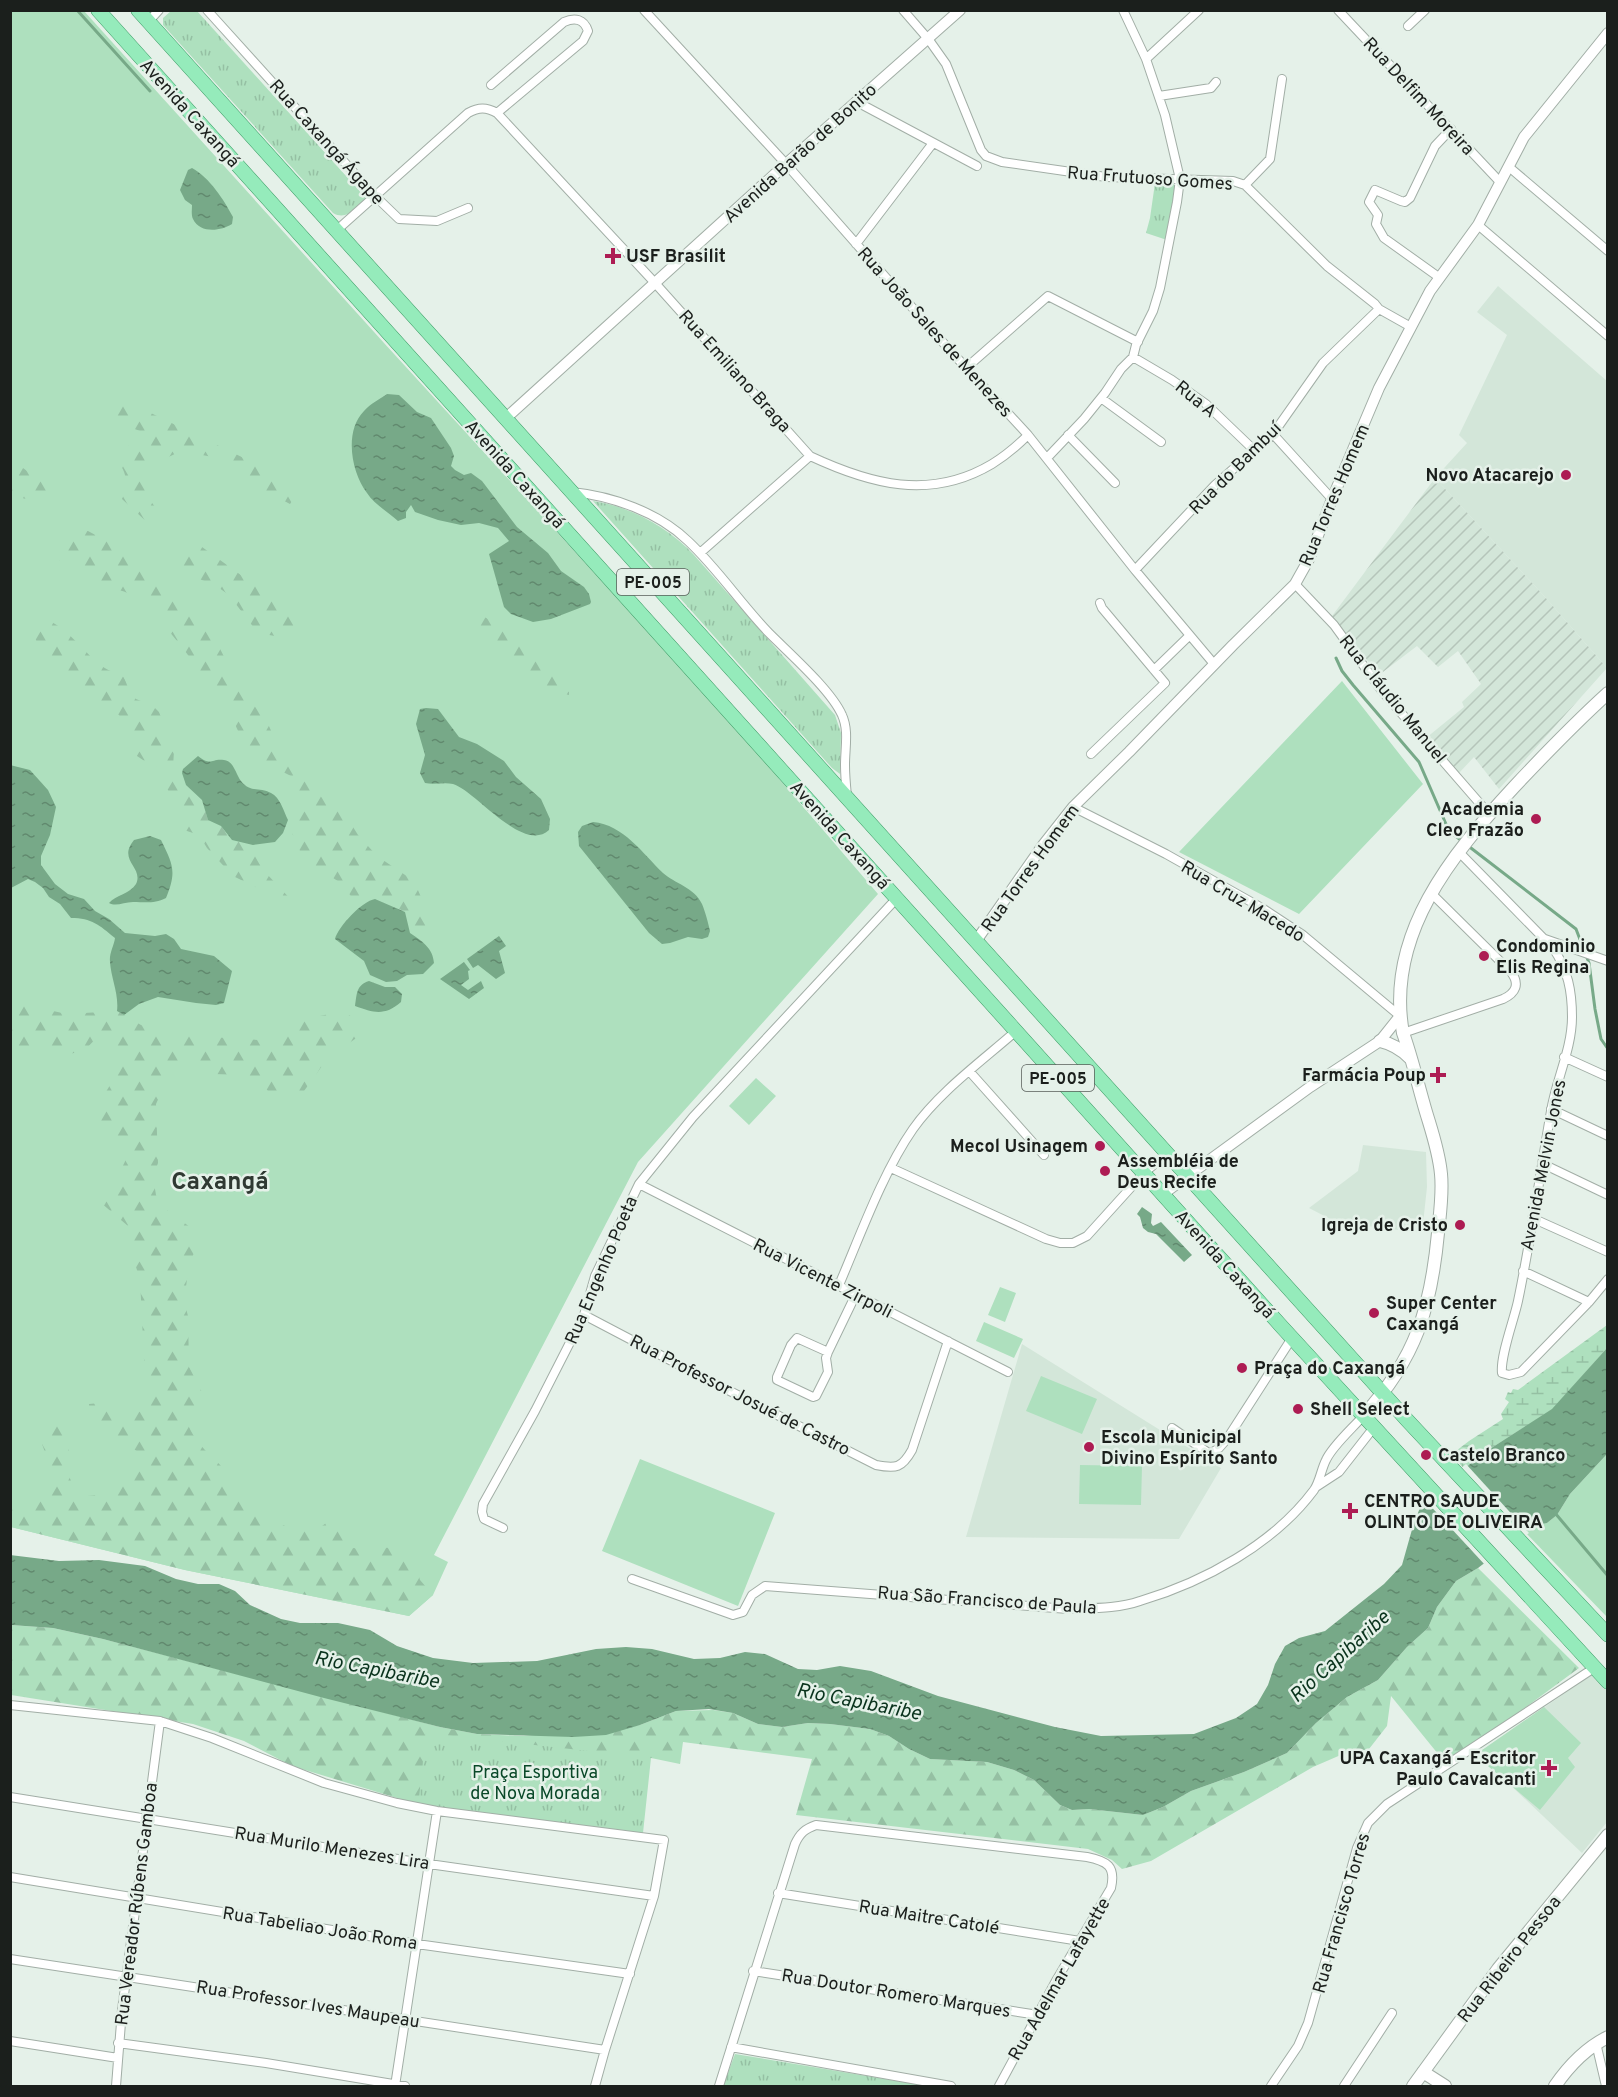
<svg xmlns="http://www.w3.org/2000/svg" width="1618" height="2097" font-family="Overpass,sans-serif">
<style>
.built{fill:#d3e6d9}
.industrial{fill:url(#industrial-furrows)}
.grass{fill:#aee0be}
.forest{fill:url(#forest-firs)}
.wetland{fill:url(#wetland-marsh)}
.park{fill:url(#park-tufts)}
.water{fill:url(#water-ripples)}
.pier{fill:#e5f1e9}
.lines{fill:none;stroke-linecap:round;stroke-linejoin:round}
.stream{stroke:#77a988;stroke-width:3}
.minor-casing{stroke:#a2aea6;stroke-width:10}
.tertiary-casing{stroke:#a2aea6;stroke-width:12}
.secondary-casing{stroke:#a2aea6;stroke-width:14}
.primary-casing{stroke:#3d9b66;stroke-width:15}
.minor{stroke:#fff;stroke-width:8}
.tertiary{stroke:#fff;stroke-width:10}
.secondary{stroke:#fff;stroke-width:12}
.primary{stroke:#95ebbb;stroke-width:14}
.poi-dot{fill:#ad1c53;stroke:#e5f1e9;stroke-width:2}
.labels{text-anchor:middle;stroke-width:5;stroke-linejoin:round;paint-order:stroke}
.shield{fill:#e5f1e9;stroke:#585e5a;stroke-width:1.5}
.shield-label{font-size:16px;font-weight:bold;fill:#1b1f1c}
.street-label{font-size:18px;fill:#1b1f1c;stroke:#e5f1e9}
.poi-label{font-size:18px;font-weight:bold;fill:#1b1f1c;stroke:#e5f1e9;text-anchor:start}
.park-label{font-size:18px;fill:#094828;stroke:#e5f1e9}
.water-label{font-size:20px;font-style:italic;fill:#0a331d;stroke:#e5f1e9}
.district-label{font-size:24px;font-weight:bold;fill:#2f3932;stroke:#e5f1e9}
</style>
<defs>
<pattern id="industrial-furrows" width="10" height="10" patternUnits="userSpaceOnUse" patternTransform="scale(1.5)"><rect width="10" height="10" fill="#d3e6d9"/><path d="M-1 1l2-2M0 10L10 0M9 11l2-2" fill="none" stroke="#b5c5ba"/></pattern>
<pattern id="forest-firs" width="22" height="20" patternUnits="userSpaceOnUse" patternTransform="scale(1.5)"><rect width="22" height="20" fill="#aee0be"/><path d="M5 1l3.5 6h-7zM16 11l3.5 6h-7z" fill="#95c0a3"/></pattern>
<pattern id="wetland-marsh" width="20" height="14" patternUnits="userSpaceOnUse" patternTransform="scale(1.5)"><rect width="20" height="14" fill="#aee0be"/><path d="M1 5h8M5 5V1M11 12h8M15 12V8" fill="none" stroke="#95c0a3"/></pattern>
<pattern id="park-tufts" width="24" height="20" patternUnits="userSpaceOnUse" patternTransform="scale(1.5)"><rect width="24" height="20" fill="#aee0be"/><path d="M3 7l-1-3M5 7V3M7 7l1-3M15 17l-1-3M17 17v-4M19 17l1-3" fill="none" stroke="#95c0a3"/></pattern>
<pattern id="water-ripples" width="26" height="14" patternUnits="userSpaceOnUse" patternTransform="scale(1.5)"><rect width="26" height="14" fill="#77a988"/><path d="M2 4q2-2 4 0t4 0M15 11q2-2 4 0t4 0" fill="none" stroke="#61896e"/></pattern>
</defs>
<rect width="100%" height="100%" fill="#e5f1e9"/>
<!-- built -->
<path class="built" d="M1498,286L1607,381V668L1545,597L1435,478L1467,443L1459,435L1507,335L1477,312Z
M1363,1145L1426,1152L1427,1187L1422,1233L1336,1222L1309,1208L1358,1171Z
M1022,1344L1221,1468L1179,1539L966,1537Z
M1593,1674L1607,1690V1822L1582,1853L1506,1781L1475,1755Z"/>
<!-- industrial -->
<path class="industrial" d="M1435,478L1545,597L1607,668L1499,789L1474,757L1459,773L1426,738L1464,707L1462,702L1481,684L1458,651L1438,667L1417,646L1379,675L1332,616Z"/>
<!-- grass -->
<path class="grass" d="M10,11H84L384,343L727,718L878,894L638,1162L434,1555L448,1562L433,1595L409,1616L185,1570L11,1527Z
M1342,681L1423,784L1299,914L1179,852Z
M756,1078L776,1096L749,1125L729,1106Z
M1000,1287L1016,1293L1005,1322L988,1315Z
M984,1322L1023,1339L1014,1358L976,1341Z
M1041,1376L1097,1399L1082,1434L1026,1411Z
M1607,1454V1617L1525,1532L1533,1525L1547,1523L1557,1515L1570,1494Z
M640,1459L775,1513L738,1606L602,1551Z
M1080,1465L1142,1466L1141,1505L1079,1504Z
M1544,1707L1581,1743L1568,1758L1575,1767L1540,1810L1475,1755Z"/>
<!-- forest -->
<path class="forest" d="M126,401L250,461L299,491L290,504L248,482L218,458L181,451L156,463L151,468L146,484L150,500L160,514L149,524L122,499C127,485 128,475 119,463L131,440L140,435V431L124,425L115,416L116,408Z
M10,463L23,468L49,487L52,501L45,504L11,495Z
M75,530L88,531L112,544L214,637L243,694L265,717L276,742L309,773L312,789L348,819L358,835L377,856L414,881L424,904L427,928L429,932L419,939L410,933C405,900 399,913 375,899L363,903L353,899L341,883L306,861L295,843L291,828L300,795L295,778L257,759L239,733L228,709L182,647L159,619L158,607C149,598 147,601 136,597C119,590 124,589 104,591L71,565L59,560C62,546 65,538 75,530Z
M202,547L285,607L303,627L301,635L275,636L258,633L229,595L215,585L181,572L174,560Z
M475,612C511,629 540,661 569,687V695L552,691L527,668L498,653L464,626Z
M39,617C64,623 80,648 99,664C106,670 116,673 124,677L130,693L136,699L153,706L159,712L174,751L173,767L152,766L137,756L128,725L116,712L89,693L38,644L30,629L33,621Z
M176,775L202,800L208,820L221,826L232,840L253,845L258,861L265,872L295,904L300,920L290,919L289,908L272,895L233,876L207,848L199,835L184,830L175,800L167,789Z
M11,1002L67,1014L101,1012L110,1009L117,1011L141,1025L179,1035L259,1040L272,1037L292,1022L343,1011L358,1021L365,1032L342,1048H325L327,1059L304,1091L278,1093L268,1091L257,1079L245,1075L214,1074L194,1066H183L170,1073L156,1104L158,1163L153,1177L156,1195L160,1205L198,1233L199,1241L189,1265L184,1301L188,1316L189,1367L206,1400L200,1413L186,1419C193,1442 209,1453 225,1470C231,1477 234,1486 240,1493C255,1512 292,1537 317,1529C322,1527 328,1521 332,1518L347,1526L352,1548C371,1549 389,1546 407,1550L416,1566L420,1580L433,1595L409,1616L185,1570L11,1527V1509C18,1506 28,1508 34,1505C57,1494 49,1462 42,1444L52,1422L61,1418L69,1440V1476L77,1496C106,1498 134,1484 143,1455L121,1441L101,1436L90,1423L89,1404L100,1403L128,1415L141,1411L146,1400L140,1279L131,1252L128,1226L100,1202L118,1176L131,1149L99,1124C99,1118 98,1111 100,1105C112,1073 131,1073 111,1034L102,1032L84,1051L69,1054L54,1047L11,1049Z
M1478,1568L1579,1668L1447,1765L1391,1696L1387,1726L1369,1749L1343,1754L1313,1767L1151,1861L1122,1869L1112,1860L1088,1849L796,1815L812,1759L683,1742L680,1764L651,1758L420,1805L292,1766L244,1741L193,1724L11,1695L10,1625L53,1628L103,1639L440,1727L477,1734L524,1736L640,1725L676,1711L713,1710L733,1713L758,1724L782,1727L808,1723L830,1724L870,1729L889,1736L909,1749L930,1759L987,1762L1014,1770L1034,1780L1060,1805L1072,1810L1089,1809L1143,1815L1163,1807L1191,1791L1244,1772L1287,1753L1316,1723L1347,1697L1378,1680L1407,1647L1428,1628L1437,1607L1456,1581Z"/>
<!-- wetland -->
<path class="wetland" d="M1607,1325V1348L1553,1409L1482,1454L1464,1469L1452,1454L1469,1441L1503,1419L1501,1414L1509,1402L1505,1399L1508,1392L1511,1393L1513,1389L1518,1390Z"/>
<!-- park -->
<path class="park" d="M171,11H197L365,197V199C355,208 347,221 333,213L163,25V18Z
M1155,183H1173L1175,186L1167,240L1146,233L1150,218Z
M593,501C630,506 669,528 694,555L835,715L841,733L840,774L832,768Z
M426,1733L651,1758L643,1833L418,1807Z
M735,2054L927,2086H723Z"/>
<!-- water -->
<path class="water" d="M192,168C210,178 224,200 233,217L232,224C221,231 200,234 193,219C191,215 192,209 192,205L185,200L180,190L188,170Z
M387,394L399,395L417,412L431,418L451,448L454,456L451,466L455,470L464,475L471,473L482,481L517,527L548,553L561,571L584,587L589,594L591,602L590,604L551,619L533,622L511,614L504,607L489,554L509,541L498,528L479,523L461,525L438,520L415,512L411,505L406,512V518L398,521C388,512 374,504 367,493C351,472 344,431 364,411C370,404 380,399 387,394Z
M426,708L438,709L459,737L477,744L504,761L516,777L541,799L550,819L549,830C523,854 476,791 453,784C444,782 434,785 425,783L420,773L425,755L416,724L420,709Z
M198,756C212,767 211,758 224,760C234,761 236,775 241,781C250,793 260,787 271,793C280,797 284,812 288,820L283,833L275,842L253,845L232,840L221,826L208,820L202,800L186,785L182,773L183,769Z
M10,765L30,770L48,790L56,807L50,835L41,856V865L55,884L68,894L84,899L95,911L109,919L125,933L155,936L166,934L174,939L181,949L214,956L232,971L224,1003L216,1005L196,1003L158,997L139,1004L124,1015L117,1011C119,994 111,978 110,962C109,953 114,946 115,938C99,925 92,918 71,918L60,904L49,897L43,888L35,882L28,879L11,888Z
M593,822C624,825 642,853 663,873C674,883 695,888 702,904C705,911 708,922 710,931L708,937L702,939L688,937L670,943L662,944L649,933L579,846L578,832L582,826Z
M150,836L161,840C173,865 177,871 166,898C154,904 145,902 133,902C124,902 116,907 109,903C116,895 130,894 136,884C144,867 117,861 134,840Z
M375,899L405,912L410,933C422,941 433,948 434,963L423,974L407,975L397,981L386,982L370,975L364,961L335,939C338,927 362,901 375,899Z
M499,936L506,946L499,951L505,973L496,979L478,965L473,968L467,959Z
M464,962L470,970L468,971L469,979L461,985L468,990L481,981L484,988L469,999L440,979Z
M369,981L385,987H395L402,994L401,1002C385,1016 374,1013 355,1006C357,994 356,985 369,981Z
M1142,1207L1152,1214L1151,1223L1153,1226L1161,1222L1192,1255L1184,1262L1156,1234L1148,1232L1143,1228L1140,1217L1137,1214Z
M1607,1348V1454L1570,1494L1557,1515L1547,1523L1533,1526L1478,1568L1456,1581L1437,1607L1428,1628L1407,1647L1378,1680L1347,1697L1316,1723L1287,1753L1244,1772L1191,1791L1163,1807L1143,1815L1089,1809L1072,1810L1060,1805L1034,1780L1014,1770L987,1762L930,1759L909,1749L889,1736L870,1729L830,1724L808,1723L782,1727L758,1724L733,1713L709,1709L676,1711L640,1725L606,1735L573,1737L477,1734L440,1727L324,1698L103,1639L53,1628L11,1625L10,1555L59,1561L99,1560L145,1566L176,1579L198,1584H219L235,1591L250,1605L281,1619L300,1623H338L370,1630L397,1646L433,1658L473,1663L537,1661L596,1649L626,1647L652,1649L694,1659L720,1658L745,1652L765,1654L798,1669L817,1670L840,1666L871,1671L938,1696L1055,1727L1101,1736L1194,1734L1236,1718L1257,1704L1268,1685L1275,1664L1285,1646L1299,1638L1325,1631L1384,1584L1402,1565L1413,1526L1421,1505L1482,1454L1552,1409Z"/>
<!-- pier -->
<path class="pier" d="M1466,1464L1529,1533L1486,1566L1424,1499Z"/>
<g class="lines">
<!-- stream -->
<path class="stream" d="M77,10L150,91
M1336,658L1342,671L1353,685L1419,762L1449,831L1462,841
M1467,845L1576,929L1589,963L1595,1009L1601,1039L1608,1049
M1555,1513L1608,1576"/>
<!-- minor casing -->
<g class="minor-casing">
<path id="minor" d="M207,10L374,195L399,219L437,221L468,208
M644,10L786,164L947,347L1028,435L1135,570L1214,664
M903,10L929,40L946,64L981,150L986,156L1002,162L1106,177L1233,181L1245,185L1327,266L1375,304L1379,309L1411,327
M1338,10L1500,182
M148,22L159,10
M1408,26L1425,10
M1146,59L1199,10
M491,85L564,22C575,17 584,19 588,31L583,41L497,113
M1159,96L1211,88L1216,82
M857,102L977,166
M1509,167L1608,251
M1245,185L1270,159L1282,79
M1478,225L1608,336
M337,230L468,113C479,107 486,107 497,113L655,283L810,456C870,484 930,501 992,464C1005,456 1017,446 1028,435
M856,244L933,143
M1440,278L1384,238L1376,224L1378,215L1369,202L1375,190L1401,201L1405,202L1410,198L1435,146L1451,129
M1133,357L1172,380L1206,404L1254,450
M966,368L1048,296L1138,342
M1101,398L1161,442
M1273,434L1332,499
M1068,435L1115,483
M1047,458L1084,419L1105,393L1121,369L1133,357L1136,345L1153,311L1160,288L1177,202L1180,179L1165,115L1146,59L1123,10
M572,492C612,496 658,512 688,541C718,569 741,604 769,633C790,654 831,690 842,715C849,730 845,748 845,765C845,775 846,786 847,796
M700,553L810,456
M1135,570L1215,485L1273,434L1323,363L1379,309
M1295,584L1334,625L1382,691L1489,814
M1154,670L1189,636
M1091,754L1165,683L1102,608L1100,603
M1073,807L1166,854L1262,908L1303,935L1400,1016
M1458,851L1553,948C1568,970 1572,991 1572,1017C1572,1049 1556,1080 1551,1111C1540,1174 1531,1239 1518,1301C1514,1320 1500,1356 1502,1373L1509,1375L1521,1372L1589,1302L1608,1279
M1545,939L1608,961
M1403,1033L1503,999C1516,993 1520,984 1511,972L1431,893
M1564,1057L1608,1077
M970,1072L1044,1155
M1551,1109L1608,1136
M1543,1164L1608,1195
M891,1168L1046,1239L1060,1243H1073L1087,1236L1144,1173L1168,1153
M639,1184L1008,1372
M1532,1218L1608,1252
M1523,1271L1589,1302
M839,1285C860,1236 883,1172 913,1129C939,1092 982,1061 1016,1031
M584,1315L706,1379L876,1465C896,1469 902,1468 912,1450L948,1341
M828,1352L797,1338L791,1345L777,1377V1380L813,1397L816,1396L828,1372L826,1358L828,1352L856,1294
M1172,1428L1210,1454L1219,1448L1227,1439L1292,1338
M1316,1487L1339,1472L1375,1426
M503,1528L484,1519L482,1512L483,1504L535,1411L584,1315L595,1276L639,1184L693,1117L897,898
M632,1579L733,1615L743,1612L752,1595L765,1586L1068,1609C1092,1608 1117,1609 1140,1601C1204,1582 1274,1544 1314,1490C1320,1481 1321,1470 1326,1460C1333,1445 1353,1428 1364,1415
M10,1705L160,1721L212,1738L324,1783L397,1803L437,1811L664,1840L654,1896L605,2050L595,2086
M10,1797L429,1864L654,1896
M10,1877L417,1944L630,1974
M778,1893L1080,1941
M10,1959L605,2050
M753,1971L1038,2015
M10,2041L118,2058
M118,2043L266,2063L405,2086
M1596,2043L1606,2086
M731,2047L951,2086
M116,2086L122,2010L160,1721
M395,2086L437,1811
M719,2086L795,1844C800,1833 805,1829 816,1825L1087,1857C1107,1861 1116,1866 1111,1888L1057,1979L999,2086
M1271,2086L1298,2046L1308,2023L1357,1848L1368,1823L1387,1804L1594,1668
M1344,2086L1392,2013"/>
</g>
<!-- tertiary casing -->
<g class="tertiary-casing">
<path id="tertiary" d="M506,418L786,164L960,10
M976,941L1043,845L1073,807L1129,752L1233,645L1295,584L1309,559L1332,499L1379,388L1430,291L1478,225L1524,137L1608,33
M1163,1194L1310,1087L1380,1041L1400,1016"/>
</g>
<!-- secondary casing -->
<g class="secondary-casing">
<path id="secondary" d="M1380,1041C1393,1044 1401,1049 1410,1058
M1364,1415C1416,1358 1431,1308 1438,1233C1440,1213 1443,1193 1441,1174C1439,1152 1432,1132 1426,1112C1418,1085 1412,1058 1403,1033C1385,935 1452,854 1514,787C1544,755 1575,723 1608,693
M1423,2072L1445,2086
M1413,2086L1498,1969L1608,1835
M1555,2086C1568,2067 1586,2048 1608,2037"/>
</g>
<!-- primary casing -->
<g class="primary-casing">
<path id="primary" d="M98,10L1282,1327L1608,1682
M138,10L1407,1420L1608,1635"/>
</g>
<!-- minor -->
<use href="#minor" class="minor"/>
<!-- tertiary -->
<use href="#tertiary" class="tertiary"/>
<!-- secondary -->
<use href="#secondary" class="secondary"/>
<!-- primary -->
<use href="#primary" class="primary"/>
</g>
<!-- markers -->
<g class="poi-dot">
<path d="M610 247h6v6h6v6h-6v6h-6v-6h-6v-6h6z"/>
<circle cx="1566" cy="475" r="6"/>
<circle cx="1536" cy="819" r="6"/>
<circle cx="1484" cy="956" r="6"/>
<path d="M1435 1066h6v6h6v6h-6v6h-6v-6h-6v-6h6z"/>
<circle cx="1100" cy="1146" r="6"/>
<circle cx="1105" cy="1171" r="6"/>
<circle cx="1460" cy="1225" r="6"/>
<circle cx="1374" cy="1313" r="6"/>
<circle cx="1242" cy="1368" r="6"/>
<circle cx="1298" cy="1409" r="6"/>
<circle cx="1089" cy="1447" r="6"/>
<circle cx="1426" cy="1455" r="6"/>
<path d="M1347 1502h6v6h6v6h-6v6h-6v-6h-6v-6h6z"/>
<path d="M1546 1759h6v6h6v6h-6v6h-6v-6h-6v-6h6z"/>
</g>
<g class="labels">
<!-- shield labels -->
<g class="shield">
<rect x="617" y="569" width="72" height="26" rx="4.5"/>
<rect x="1022" y="1065" width="72" height="26" rx="4.5"/>
</g>
<g class="shield-label">
<text x="653" y="588">PE-005</text>
<text x="1058" y="1084">PE-005</text>
</g>
<!-- street labels -->
<g class="street-label">
<text transform="translate(1419 96) rotate(47)" y="6">Rua Delfim Moreira</text>
<text transform="translate(190 113) rotate(48)" y="6">Avenida Caxangá</text>
<text transform="translate(327 142) rotate(48)" y="6">Rua Caxangá Ágape</text>
<text transform="translate(800 153) rotate(-42)" y="6">Avenida Barão de Bonito</text>
<text transform="translate(1150 178) rotate(4)" y="6">Rua Frutuoso Gomes</text>
<text transform="translate(935 332) rotate(48)" y="6">Rua João Sales de Menezes</text>
<text transform="translate(735 371) rotate(48)" y="6">Rua Emiliano Braga</text>
<text transform="translate(1196 399) rotate(39)" y="6">Rua A</text>
<text transform="translate(1235 468) rotate(-45)" y="6">Rua do Bambuí</text>
<text transform="translate(515 474) rotate(48)" y="6">Avenida Caxangá</text>
<text transform="translate(1334 495) rotate(-67)" y="6">Rua Torres Homem</text>
<text transform="translate(1393 699) rotate(51)" y="6">Rua Cláudio Manuel</text>
<text transform="translate(840 835) rotate(48)" y="6">Avenida Caxangá</text>
<text transform="translate(1030 868) rotate(-54)" y="6">Rua Torres Homem</text>
<text transform="translate(1243 901) rotate(31)" y="6">Rua Cruz Macedo</text>
<text transform="translate(1543 1165) rotate(-79)" y="6">Avenida Melvin Jones</text>
<text transform="translate(1225 1264) rotate(48)" y="6">Avenida Caxangá</text>
<text transform="translate(601 1270) rotate(-67)" y="6">Rua Engenho Poeta</text>
<text transform="translate(823 1278) rotate(27)" y="6">Rua Vicente Zirpoli</text>
<text transform="translate(740 1395) rotate(27)" y="6">Rua Professor Josué de Castro</text>
<text transform="translate(987 1600) rotate(4)" y="6">Rua São Francisco de Paula</text>
<text transform="translate(332 1848) rotate(9)" y="6">Rua Murilo Menezes Lira</text>
<text transform="translate(136 1904) rotate(-83)" y="6">Rua Vereador Rúbens Gamboa</text>
<text transform="translate(1341 1913) rotate(-74)" y="6">Rua Francisco Torres</text>
<text transform="translate(929 1917) rotate(9)" y="6">Rua Maitre Catolé</text>
<text transform="translate(320 1928) rotate(9)" y="6">Rua Tabeliao João Roma</text>
<text transform="translate(1509 1959) rotate(-52)" y="6">Rua Ribeiro Pessoa</text>
<text transform="translate(1059 1979) rotate(-60)" y="6">Rua Adelmar Lafayette</text>
<text transform="translate(896 1993) rotate(9)" y="6">Rua Doutor Romero Marques</text>
<text transform="translate(308 2004) rotate(9)" y="6">Rua Professor Ives Maupeau</text>
</g>
<!-- poi labels -->
<g class="poi-label">
<text x="626" y="262">USF Brasilit</text>
<text x="1554" y="481" text-anchor="end">Novo Atacarejo</text>
<text x="1524" y="815" text-anchor="end">Academia<tspan x="1524" dy="21">Cleo Frazão</tspan></text>
<text x="1496" y="952">Condominio<tspan x="1496" dy="21">Elis Regina</tspan></text>
<text x="1426" y="1081" text-anchor="end">Farmácia Poup</text>
<text x="1088" y="1152" text-anchor="end">Mecol Usinagem</text>
<text x="1117" y="1167">Assembléia de<tspan x="1117" dy="21">Deus Recife</tspan></text>
<text x="1448" y="1231" text-anchor="end">Igreja de Cristo</text>
<text x="1386" y="1309">Super Center<tspan x="1386" dy="21">Caxangá</tspan></text>
<text x="1254" y="1374">Praça do Caxangá</text>
<text x="1310" y="1415">Shell Select</text>
<text x="1101" y="1443">Escola Municipal<tspan x="1101" dy="21">Divino Espírito Santo</tspan></text>
<text x="1438" y="1461">Castelo Branco</text>
<text x="1364" y="1507">CENTRO SAUDE<tspan x="1364" dy="21">OLINTO DE OLIVEIRA</tspan></text>
<text x="1536" y="1764" text-anchor="end">UPA Caxangá – Escritor<tspan x="1536" dy="21">Paulo Cavalcanti</tspan></text>
</g>
<!-- park labels -->
<g class="park-label">
<text x="535" y="1778">Praça Esportiva<tspan x="535" dy="21">de Nova Morada</tspan></text>
</g>
<!-- water labels -->
<g class="water-label">
<text transform="translate(1339 1656) rotate(-42)" y="7">Rio Capibaribe</text>
<text transform="translate(377 1669) rotate(11)" y="7">Rio Capibaribe</text>
<text transform="translate(859 1701) rotate(11)" y="7">Rio Capibaribe</text>
</g>
<!-- district labels -->
<g class="district-label">
<text x="220" y="1189">Caxangá</text>
</g>
</g>
<!-- border -->
<rect width="1618" height="2097" fill="none" stroke="#1b1f1c" stroke-width="24"/>
</svg>
